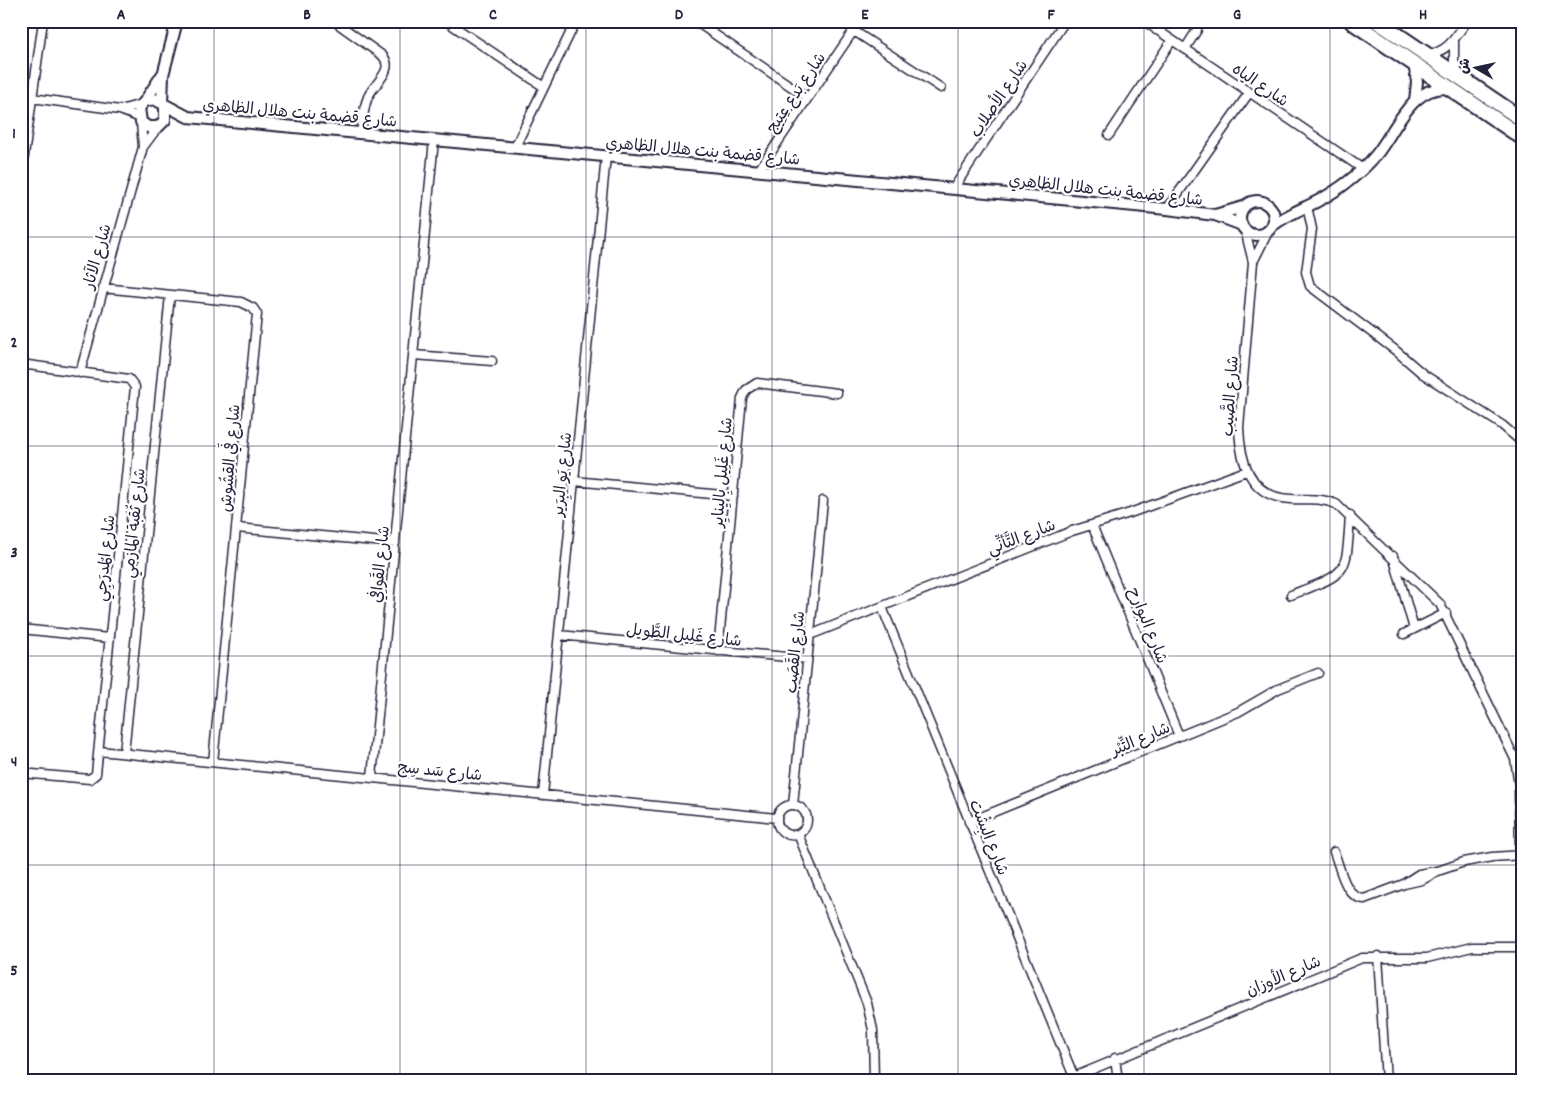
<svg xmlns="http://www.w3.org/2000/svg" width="1544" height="1102" font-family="Dekko,'Playpen Sans Arabic',sans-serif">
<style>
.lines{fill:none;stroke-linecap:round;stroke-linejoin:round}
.minor-casing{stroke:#22223b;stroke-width:11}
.tertiary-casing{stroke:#22223b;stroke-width:14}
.trunk-casing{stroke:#22223b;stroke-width:18}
.minor{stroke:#fff;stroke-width:8}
.tertiary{stroke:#fff;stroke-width:10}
.trunk{stroke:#fff;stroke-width:14}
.grid{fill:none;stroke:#22223b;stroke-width:1;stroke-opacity:0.55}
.labels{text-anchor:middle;stroke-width:4.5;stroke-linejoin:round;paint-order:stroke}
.street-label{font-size:16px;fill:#22223b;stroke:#fff}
.neatline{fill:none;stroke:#22223b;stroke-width:2}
.grid-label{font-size:16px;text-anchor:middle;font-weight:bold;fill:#22223b}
</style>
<rect width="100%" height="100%" fill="#fff"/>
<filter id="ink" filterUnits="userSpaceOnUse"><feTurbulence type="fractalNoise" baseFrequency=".02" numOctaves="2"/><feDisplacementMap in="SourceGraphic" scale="10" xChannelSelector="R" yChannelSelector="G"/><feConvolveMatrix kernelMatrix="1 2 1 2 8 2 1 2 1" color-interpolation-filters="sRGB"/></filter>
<g filter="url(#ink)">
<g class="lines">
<!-- minor casing -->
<g class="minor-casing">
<path id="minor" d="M334,21L383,56C395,71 374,83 368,97C363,108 363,121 361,133
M446,21L544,87
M695,21L808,98
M1144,21L1363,169
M1156,30L1162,21
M854,31L941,88
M1454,40V61L1459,74
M1185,49L1197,30V26L1191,21
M1427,54C1448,53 1456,36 1467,21
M32,98L120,110L138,117
M120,110L142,104
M1109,135L1172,40
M143,147L158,127
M515,147L576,21
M759,170L860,21
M21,177L43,21
M953,189L1065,21
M1307,206L1312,229L1306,272L1310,286L1395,350L1423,374L1502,425L1523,443
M1167,209L1249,93
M1245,230L1253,262L1239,427C1240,461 1250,498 1291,499C1308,500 1320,497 1336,504L1440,604L1515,759L1519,785L1520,855
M1254,260L1268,232
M103,288L241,302L253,308L257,314L213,762
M414,355L492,361
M21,364L129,379L135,387L96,774L90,779L21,773
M80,373L143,147L141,122
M574,481L733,496
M1092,525L1179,736
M237,528L395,543
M1393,556L1414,629
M1291,595C1349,572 1346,577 1350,515
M882,607L1074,1077
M21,629L109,638
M1404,634L1446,613
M559,635L807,659
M810,635L1072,531L1130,513L1246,471
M718,651L742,398L746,390L757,383L837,393
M99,751L777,818
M124,753L170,295
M372,777L434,140
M543,795L606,156
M777 820a15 15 0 1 1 30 0a15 15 0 1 1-30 0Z
M793,805L823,501
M969,822L1238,712L1278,689L1318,673
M798,834L867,1003L873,1030L874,1081
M1334,852C1340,867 1345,898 1364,899L1404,884L1422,880L1438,871L1464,862L1492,857L1523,855
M1405,883L1419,874L1436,871
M1378,956L1386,1081
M1115,1058L1118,1081
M1064,1081L1362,958H1427L1472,947H1523"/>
</g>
<!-- tertiary casing -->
<g class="tertiary-casing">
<path id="tertiary" d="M1414,63L1417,82L1415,101
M145,101L162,75
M162,103L163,75L177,21
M165,107V120L158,127H148L141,122L139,108L145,101L154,99L188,117L1167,209L1215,215L1242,225
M1240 218a17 17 0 1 1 34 0a17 17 0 1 1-34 0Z
M1215,215L1243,207
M1272,226C1286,215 1300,210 1316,202C1339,190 1359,175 1376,155C1395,132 1413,81 1451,89"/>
</g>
<!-- trunk casing -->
<g class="trunk-casing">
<path id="trunk" d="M1351,21L1523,138
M1377,21L1523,120"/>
</g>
<!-- minor -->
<use href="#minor" class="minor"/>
<!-- tertiary -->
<use href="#tertiary" class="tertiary"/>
<!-- trunk -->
<use href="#trunk" class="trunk"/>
</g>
</g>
<!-- grid -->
<path class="grid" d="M214,21V1081M400,21V1081M586,21V1081M772,21V1081M958,21V1081M1144,21V1081M1330,21V1081M21,237H1523M21,446H1523M21,656H1523M21,865H1523"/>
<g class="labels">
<!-- street labels -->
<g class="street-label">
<text transform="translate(1261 84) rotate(34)" y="6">شارع الياه</text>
<text transform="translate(795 92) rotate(-56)" y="6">شارع بَدع عِتِيج</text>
<text transform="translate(998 98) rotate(-56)" y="6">شارع الأصلاب</text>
<text transform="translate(300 112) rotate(5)" y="6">شارع قضمة بنت هلال الظاهري</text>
<text transform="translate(703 150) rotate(5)" y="6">شارع قضمة بنت هلال الظاهري</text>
<text transform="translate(1106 189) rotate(6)" y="6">شارع قضمة بنت هلال الظاهري</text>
<text transform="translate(96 256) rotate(-74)" y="6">شارع الآثار</text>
<text transform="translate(1229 396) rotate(-86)" y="6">شارع الصَّيب</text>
<text transform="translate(229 458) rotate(-85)" y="6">شارع فَي القِشُوش</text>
<text transform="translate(721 472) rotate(-85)" y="6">شارع غَلِيل بِاليِنايِر</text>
<text transform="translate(561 474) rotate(-84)" y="6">شارع يَو البِرَير</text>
<text transform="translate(133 523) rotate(-84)" y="6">شارع ثُقبة المازمي</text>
<text transform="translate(1021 536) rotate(-21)" y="6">شارع التَّأنِّي</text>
<text transform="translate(104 558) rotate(-84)" y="6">شارع المُدرَجِي</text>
<text transform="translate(379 564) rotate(-84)" y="6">شارع القَوافِي</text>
<text transform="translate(1149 625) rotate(68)" y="6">شارع البوارح</text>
<text transform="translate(684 634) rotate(6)" y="6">شارع غَلِيل الطَّويل</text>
<text transform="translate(794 652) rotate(-84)" y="6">شارع القَصَب</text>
<text transform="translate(1140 738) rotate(-23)" y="6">شارع التِّبْر</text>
<text transform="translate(440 770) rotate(6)" y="6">شارع سَد سِج</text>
<text transform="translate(990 837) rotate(68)" y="6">شارع البِشْت</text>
<text transform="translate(1283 975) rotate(-23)" y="6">شارع الأوزان</text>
</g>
</g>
<!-- margin -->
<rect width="1544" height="1102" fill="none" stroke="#fff" stroke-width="55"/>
<!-- north arrow -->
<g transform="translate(1476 68) rotate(279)" stroke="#ffffff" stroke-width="4" paint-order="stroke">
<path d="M0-4L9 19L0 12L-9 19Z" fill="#22223b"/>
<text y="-8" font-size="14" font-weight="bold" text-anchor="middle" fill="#22223b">ش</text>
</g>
<rect x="28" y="28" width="1488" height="1046" class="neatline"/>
<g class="grid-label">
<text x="121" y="19">A</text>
<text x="307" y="19">B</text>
<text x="493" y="19">C</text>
<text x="679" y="19">D</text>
<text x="865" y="19">E</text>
<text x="1051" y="19">F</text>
<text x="1237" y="19">G</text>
<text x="1423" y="19">H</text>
<text x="14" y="138">1</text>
<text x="14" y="347">2</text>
<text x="14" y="557">3</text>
<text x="14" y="766">4</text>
<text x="14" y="975">5</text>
</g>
</svg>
